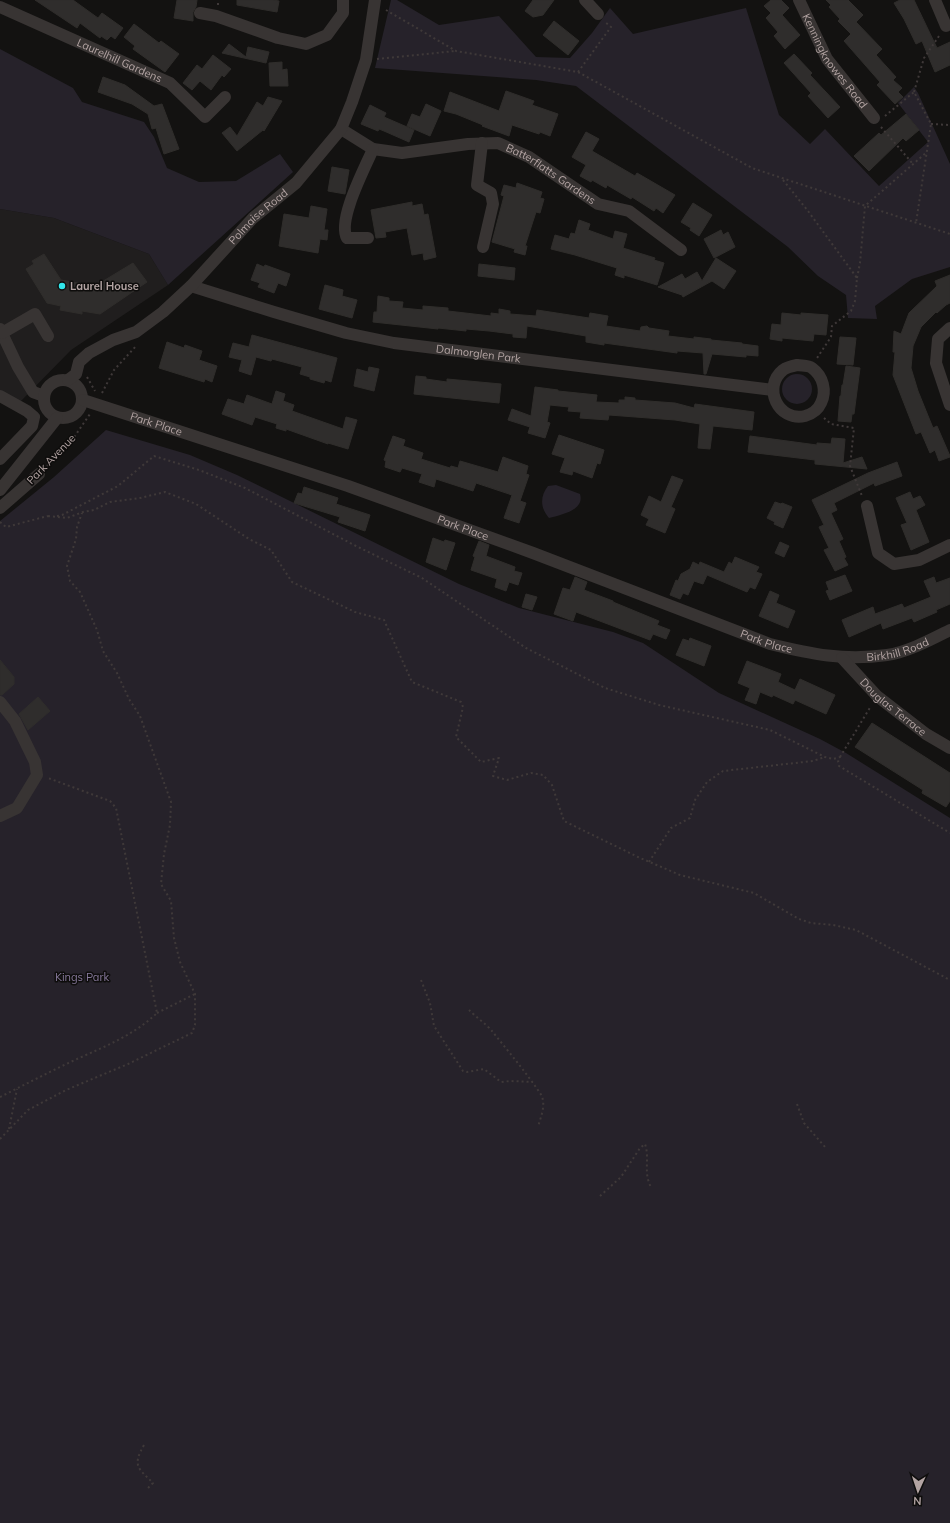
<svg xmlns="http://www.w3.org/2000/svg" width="950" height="1523" font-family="Mulish,sans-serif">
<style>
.built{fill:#201e1e}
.green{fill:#26222a}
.building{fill:#2f2d2c;stroke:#2f2d2b}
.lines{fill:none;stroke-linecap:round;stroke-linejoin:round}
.path{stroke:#3f3939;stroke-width:2;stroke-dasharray:2 3;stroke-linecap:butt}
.minor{stroke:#383433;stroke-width:12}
.poi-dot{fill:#32e7eb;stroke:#0e0d0c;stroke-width:1.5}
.labels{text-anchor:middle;stroke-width:3;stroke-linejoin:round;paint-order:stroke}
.street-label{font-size:11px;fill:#b3a4a3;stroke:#0e0d0c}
.poi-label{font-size:11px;font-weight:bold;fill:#b3a4a3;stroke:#0e0d0c;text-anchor:start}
.park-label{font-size:11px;fill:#897b9e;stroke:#0e0d0c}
</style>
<rect width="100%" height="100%" fill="#131211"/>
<!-- built -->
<path class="built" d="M0,209L54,218L149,254L168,285L71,350L20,402L0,394Z"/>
<!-- green -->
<path class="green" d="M391,0H397L439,25L499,16L536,57L570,58L592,33L610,8L633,34L746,8L779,115L810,144L825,129L879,186L928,142L898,103L914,87L918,93L950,164V267L912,279L875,306L877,319L848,318L846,295L818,276L788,247L576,86L536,80L375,68Z
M0,49L73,88L82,102L144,122L154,137L167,168L199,182L236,181L280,154L293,172L168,285L149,254L54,218L0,209Z
M782 389a15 15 0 1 1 30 0a15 15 0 1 1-30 0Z
M106,430L190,455L237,475L459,584L519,608L613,632L643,643L719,693L820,739L846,753L950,818V1523H0V521L54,477Z
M556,485L580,494C585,510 561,515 549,518C540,508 540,496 548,486Z"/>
<!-- building -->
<path class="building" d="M35,0H73L98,18L102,13L123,28L115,39L111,36L107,40L101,36L100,38L80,23L77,28Z
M177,0H197L196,7L193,12V21L174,18Z
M237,0H273L279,1L277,12L237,5Z
M533,0H554L543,15L533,17L525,11Z
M771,0H781L789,8L782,15L800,35L785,49L774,36L778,32L766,18L771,13L764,6Z
M826,0H848L863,15L856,22L882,49L876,55L896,77L893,80L902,88L898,92L903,97L895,104L877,85L880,82L844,41L851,34L838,21L840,19L829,7L831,5Z
M900,0H914L937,48L950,42V65L935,72L922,41L916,44L904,19L894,3Z
M554,21L579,41L568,55L543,35Z
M134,24L159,43L161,41L179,54L165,72L133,49L135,46L124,37Z
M229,44L246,57L248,47L269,52L266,63L222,53Z
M794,54L812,73L810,75L840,107L828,118L808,96L811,93L784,63Z
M213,55L231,69L224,77L222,75L211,90L200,81L192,90L183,83L197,65L202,69Z
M282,62V70L287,69L288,86H270L269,63Z
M103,77L125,85L154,106L162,104L179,149L164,154L156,128L152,129L148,114L132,104L98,92Z
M506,91L534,101L532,105L558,114L550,136L540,132L539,134L512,125L509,136L482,126L483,125L456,114L444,111L450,92L499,111Z
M268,97L282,101L264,131L263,130L237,151L222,133L230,127L237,136L257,102L263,106Z
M426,104L441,111L430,136L407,126L412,114L420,117Z
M370,105L386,113L384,117L414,130L409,142L384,131L379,129L378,131L361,124Z
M906,114L919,130L906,141L903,138L869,171L854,156L879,133L881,135Z
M586,132L599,139L592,151L635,176L637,173L675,195L663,213L656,208L654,211L632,197L631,199L607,185L606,188L592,180L591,182L580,176L586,165L572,157Z
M332,167L349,170L345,194L328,191Z
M517,183L542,192L540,198L544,199L540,213L536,212L525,246H527L525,255L514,252L515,249L492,242L504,196L501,195L504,185L516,188Z
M412,202V206L422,204L424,215L428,214L436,257L424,260L423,253L412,255L407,228L385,232L386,237L376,238L371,210Z
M693,203L712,215L699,236L690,230L691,228L681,222Z
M311,206L327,209L324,230H328L327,240L320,239L318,253L279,246L284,214L309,218Z
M579,220L590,224L588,230L613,239L615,231L627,234L623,248L655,258L654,260L664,263L657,285L624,275V278L615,275L617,268L575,255L551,249L555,235L569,239L571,233L575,234Z
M721,230L723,235L728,232L735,247L714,258L704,239Z
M44,254L61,280L95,286L133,263L147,282L100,314L82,311V314L60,310L61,306L47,303L26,269L34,264L32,261Z
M716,258L736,271L724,289L712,281L683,297L682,295L658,287L682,274L685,279L697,272L702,281Z
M257,264L264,267L265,265L290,274L286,286L278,283L274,293L258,287L260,283L251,280Z
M479,264L515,268L514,280L478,276Z
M950,275V303L946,305L937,313L936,312L921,327L913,346L911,368L918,391L933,428L937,426L950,456V457L939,461L935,450L930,453L921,432L916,434L893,375L895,352H893L894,331L901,334L909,313L937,286L935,281Z
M325,285L343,290L342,296L357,300L352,318L319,309Z
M378,296L389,298V301L403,302L402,308L423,310V306L448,308V311L491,316V313L499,314V309L510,311V314L536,316L537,310L589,318L590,313L608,316L606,326L640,331L641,327L647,326L649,328L669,331L668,336L694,339V337L711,339V340L742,343V344L758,346V356L746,355V357L712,354L706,374H704L703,353L677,351V353L604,343V345L586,342V336L527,326L526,338L513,337V334L489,331L466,329V331L438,328V329L373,322L374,312H377Z
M782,313L801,315V313L828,315L826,335L814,334L813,341L782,338V341L770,339L772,324L781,325Z
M252,335L337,358L331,382L325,380L324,383L310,379V377L300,374L302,367L272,359L271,361L256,357L251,375L239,371L242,360L229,357L233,343L249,347Z
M840,337L856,338L853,365L837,364Z
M167,342L184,348L185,345L202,351L199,360L217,366L212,382L205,379L204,382L159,368Z
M846,366L860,368L854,414H852L851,422L838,421L840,396H841L842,385H843Z
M369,367L379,369L374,391L354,386L357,369L368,372Z
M416,376L426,377V379L447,382V379L501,384L499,403L414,394Z
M535,387L558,390V391L597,395L596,402L619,403V400H625V397L635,398V400L675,403L694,408L695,404L754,412L752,430L713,426L710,449L698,448L700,424L675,420L609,415L608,420L580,418L581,412L568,411L569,407L550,405L547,422L550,423L545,438L528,433L530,427L508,420L512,409L531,416Z
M276,391L285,394L283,401L294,405L292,411L343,429L346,417L357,420L348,449L328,443V444L286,429V431L276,428L277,424L255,417L252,425L222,414L228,399L244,404L247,395L272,404Z
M559,435L604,450L600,464L597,463L592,478L573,471L572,475L560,472L565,458L552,454Z
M393,436L405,440L403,446L423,453L421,459L450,468L451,466L458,468L460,461L498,472L503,457L528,466L526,474L529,475L520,501L526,503L519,523L504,518L512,495L476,483L473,491L436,479L434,487L419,482L422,474L402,468L400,472L385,467L386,461L384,460Z
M750,436L817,445V443L831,444L832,438L845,439L843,463L862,457L867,469L815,464V460L748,452Z
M897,462L902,476L875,486L874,483L834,503L837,510L831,513L843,539L839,541L846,557L844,558L848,565L835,571L824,550L829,548L819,527L824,525L812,500L868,473Z
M672,476L683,480L671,507L675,509L665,533L646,525L649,519L641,515L649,496L661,502Z
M304,487L338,498L336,504L370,515L365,531L338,522L340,517L294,503L298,493L302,494Z
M910,492L913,499L920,496L925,505L916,510L929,542L911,550L901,525L907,523L896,498Z
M775,502L781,504L782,503L792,507L783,528L774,524L775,522L767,518Z
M433,538L444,542L445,540L455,543L446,570L426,562Z
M479,541L489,545L486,556L515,567L514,571L522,573L518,585L509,582L506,591L495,587L497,579L471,570L475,557L473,556Z
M780,542L789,546L784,557L775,553Z
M735,557L759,567L756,572L762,574L755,589L750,587L747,592L707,575L703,584L694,581L688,595L683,593L680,599L670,595L676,580L678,581L681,574L690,569L693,562L699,565L700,562L724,572L729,562L732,564Z
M845,575L852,591L830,600L826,591L829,590L826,582Z
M575,577L587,582L584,590L613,601V602L659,621L657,625L670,630L666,639L653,634L650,640L576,612L573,621L554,614L563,588L570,590Z
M934,577L936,583L950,578V604L936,610L937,612L914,622L912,618L883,629L881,623L849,637L842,620L873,607L875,614L902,604L904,608L931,597L924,581Z
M770,591L779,595L776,603L795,611L788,628L759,616Z
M526,594L537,597L532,610L522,607Z
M690,638L711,646L704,666L676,655L683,639L689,641Z
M0,660L14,677V684L2,695H0Z
M747,661L781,674L778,682L795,690L800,679L835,695L826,714L795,700L793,704L773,695L772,697L760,692L756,704L745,700L750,688L738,683Z
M38,697L50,711L28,730L19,714Z
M872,723L950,773V801L946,807L922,793L923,790L855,747Z"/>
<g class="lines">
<!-- path -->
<path class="path" d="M218,5V0
M386,10L456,51L578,72L752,168L950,234
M377,59L455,51
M578,72L611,27L605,22
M914,92L924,58L939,36
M885,116L914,92L931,124L916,223
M931,124L950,125
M881,127L913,164
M783,180L808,211L857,278L855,301L851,311L832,326L831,337L817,358
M857,278L860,263L865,206L927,152
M87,377L95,391
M102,393L114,370L137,345
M824,418L831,424L854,428L850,466L862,496
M47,466L70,443L90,414
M48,516L67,518L83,512L94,510L110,502L140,498L165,492L196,504L249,539L271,550L292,582L355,612L384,620L412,682L461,702L463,707L456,737L481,762L499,758L493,776L507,780L531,773L543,775L552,785L564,821L638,857L680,875L754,893L799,919L811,923L833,925L856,930L950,980
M57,516L62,515L118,486L154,456L199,470L245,488L356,546L422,578L526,648L605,688L659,705L770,730L825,757L833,759L840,757L838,762L839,766L950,833
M0,522L6,527L48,516
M840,757L871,706
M649,862L671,828L690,818L695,800L707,782L723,771L813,761L825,757
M421,980L430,1003L434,1026L463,1071L467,1072L484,1069L501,1082L510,1081L533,1082
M469,1010C475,1016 487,1025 492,1031C508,1051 525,1071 540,1093C547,1103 541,1116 538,1127
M157,1013L195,994
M0,1097C26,1084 51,1071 77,1059C106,1046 134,1035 157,1013L116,808L110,801L48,778
M797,1104L804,1123L826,1148
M9,1129L17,1089
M0,1139L28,1110L66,1090L128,1064L192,1033L195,1025V994L180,962L174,938L171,901L161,884L164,854L170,825L171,802L140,716L129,699L117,673L103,651L97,630L80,592L70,581L67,566L76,539L77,527L82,513
M600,1196L621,1177L640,1148L645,1144C650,1158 643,1173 651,1187
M144,1445C132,1466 138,1468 153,1483L148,1488"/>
<!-- minor -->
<g class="minor">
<path d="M585,0L598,14"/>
<path id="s1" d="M799,0L827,59L874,118"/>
<path d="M935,0L946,26"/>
<path id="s2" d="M0,7L170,83L205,117L225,97"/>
<path d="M200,13L216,16L278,38L306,44L327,35L343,13V0"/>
<path id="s3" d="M341,129L373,149L402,153L468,144L498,143L529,157L598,204L629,211L681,250"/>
<path d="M482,143L477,185L491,193L493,204L483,247"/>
<path d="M368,238H347C337,220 365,168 373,149"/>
<path id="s4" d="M191,286L274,312L346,333L394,343L773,390"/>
<path d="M950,328L938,339L936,363L950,405"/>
<path d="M0,329L18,367L33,392L44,396"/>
<path d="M2,333L35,314L48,336"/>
<path d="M797,365C802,366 808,365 812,368C823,376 827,391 821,403C818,410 812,414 805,416C778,422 762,387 783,370C787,367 792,366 797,365Z"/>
<circle cx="63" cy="399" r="19"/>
<path id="s5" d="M68,380L76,374L79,362L89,353L113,340L136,332L163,312L191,286L253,218L296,183L341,129L352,102L366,60L375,0"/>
<path d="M0,396L27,411L34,417L32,426L0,459"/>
<path id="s6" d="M83,400L348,486L533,553L770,644C811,654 844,661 887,655C908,652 932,639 950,630"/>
<path d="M0,490L57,418"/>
<path d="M867,506L878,553L894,564L919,560L950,545"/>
<path d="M0,508L39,474"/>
<path id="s7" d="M842,658L877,696L926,734L950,748"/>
<path d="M0,702L15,721L35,762L37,775L17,808L0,816"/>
</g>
</g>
<!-- markers -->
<circle class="poi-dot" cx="62" cy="286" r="4"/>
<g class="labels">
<!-- street labels -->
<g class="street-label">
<text dy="4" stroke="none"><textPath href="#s1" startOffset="71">Kenningknowes Road</textPath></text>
<text dy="4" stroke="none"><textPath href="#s2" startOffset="131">Laurelhill Gardens</textPath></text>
<text dy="4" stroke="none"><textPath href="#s3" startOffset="225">Batterflatts Gardens</textPath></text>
<text dy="4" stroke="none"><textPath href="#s5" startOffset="256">Polmaise Road</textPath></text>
<text dy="4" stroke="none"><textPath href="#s4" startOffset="296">Dalmorglen Park</textPath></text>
<text dy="4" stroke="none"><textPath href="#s6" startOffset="77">Park Place</textPath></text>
<text transform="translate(51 459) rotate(-46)" y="4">Park Avenue</text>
<text dy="4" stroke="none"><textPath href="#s6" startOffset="401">Park Place</textPath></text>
<text dy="4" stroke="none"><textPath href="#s6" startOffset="725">Park Place</textPath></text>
<text dy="4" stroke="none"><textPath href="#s6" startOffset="859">Birkhill Road</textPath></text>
<text dy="4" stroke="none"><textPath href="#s7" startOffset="71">Douglas Terrace</textPath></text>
</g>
<!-- poi labels -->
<g class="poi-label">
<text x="70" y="290">Laurel House</text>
</g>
<!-- park labels -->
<g class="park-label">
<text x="82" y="981">Kings Park</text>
</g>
</g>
<!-- north arrow -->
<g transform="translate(918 1491) rotate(183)" stroke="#0e0d0c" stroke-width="3" paint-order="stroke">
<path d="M0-3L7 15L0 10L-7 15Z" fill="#b3a4a3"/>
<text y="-6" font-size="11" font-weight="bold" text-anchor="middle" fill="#b3a4a3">N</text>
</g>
</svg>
